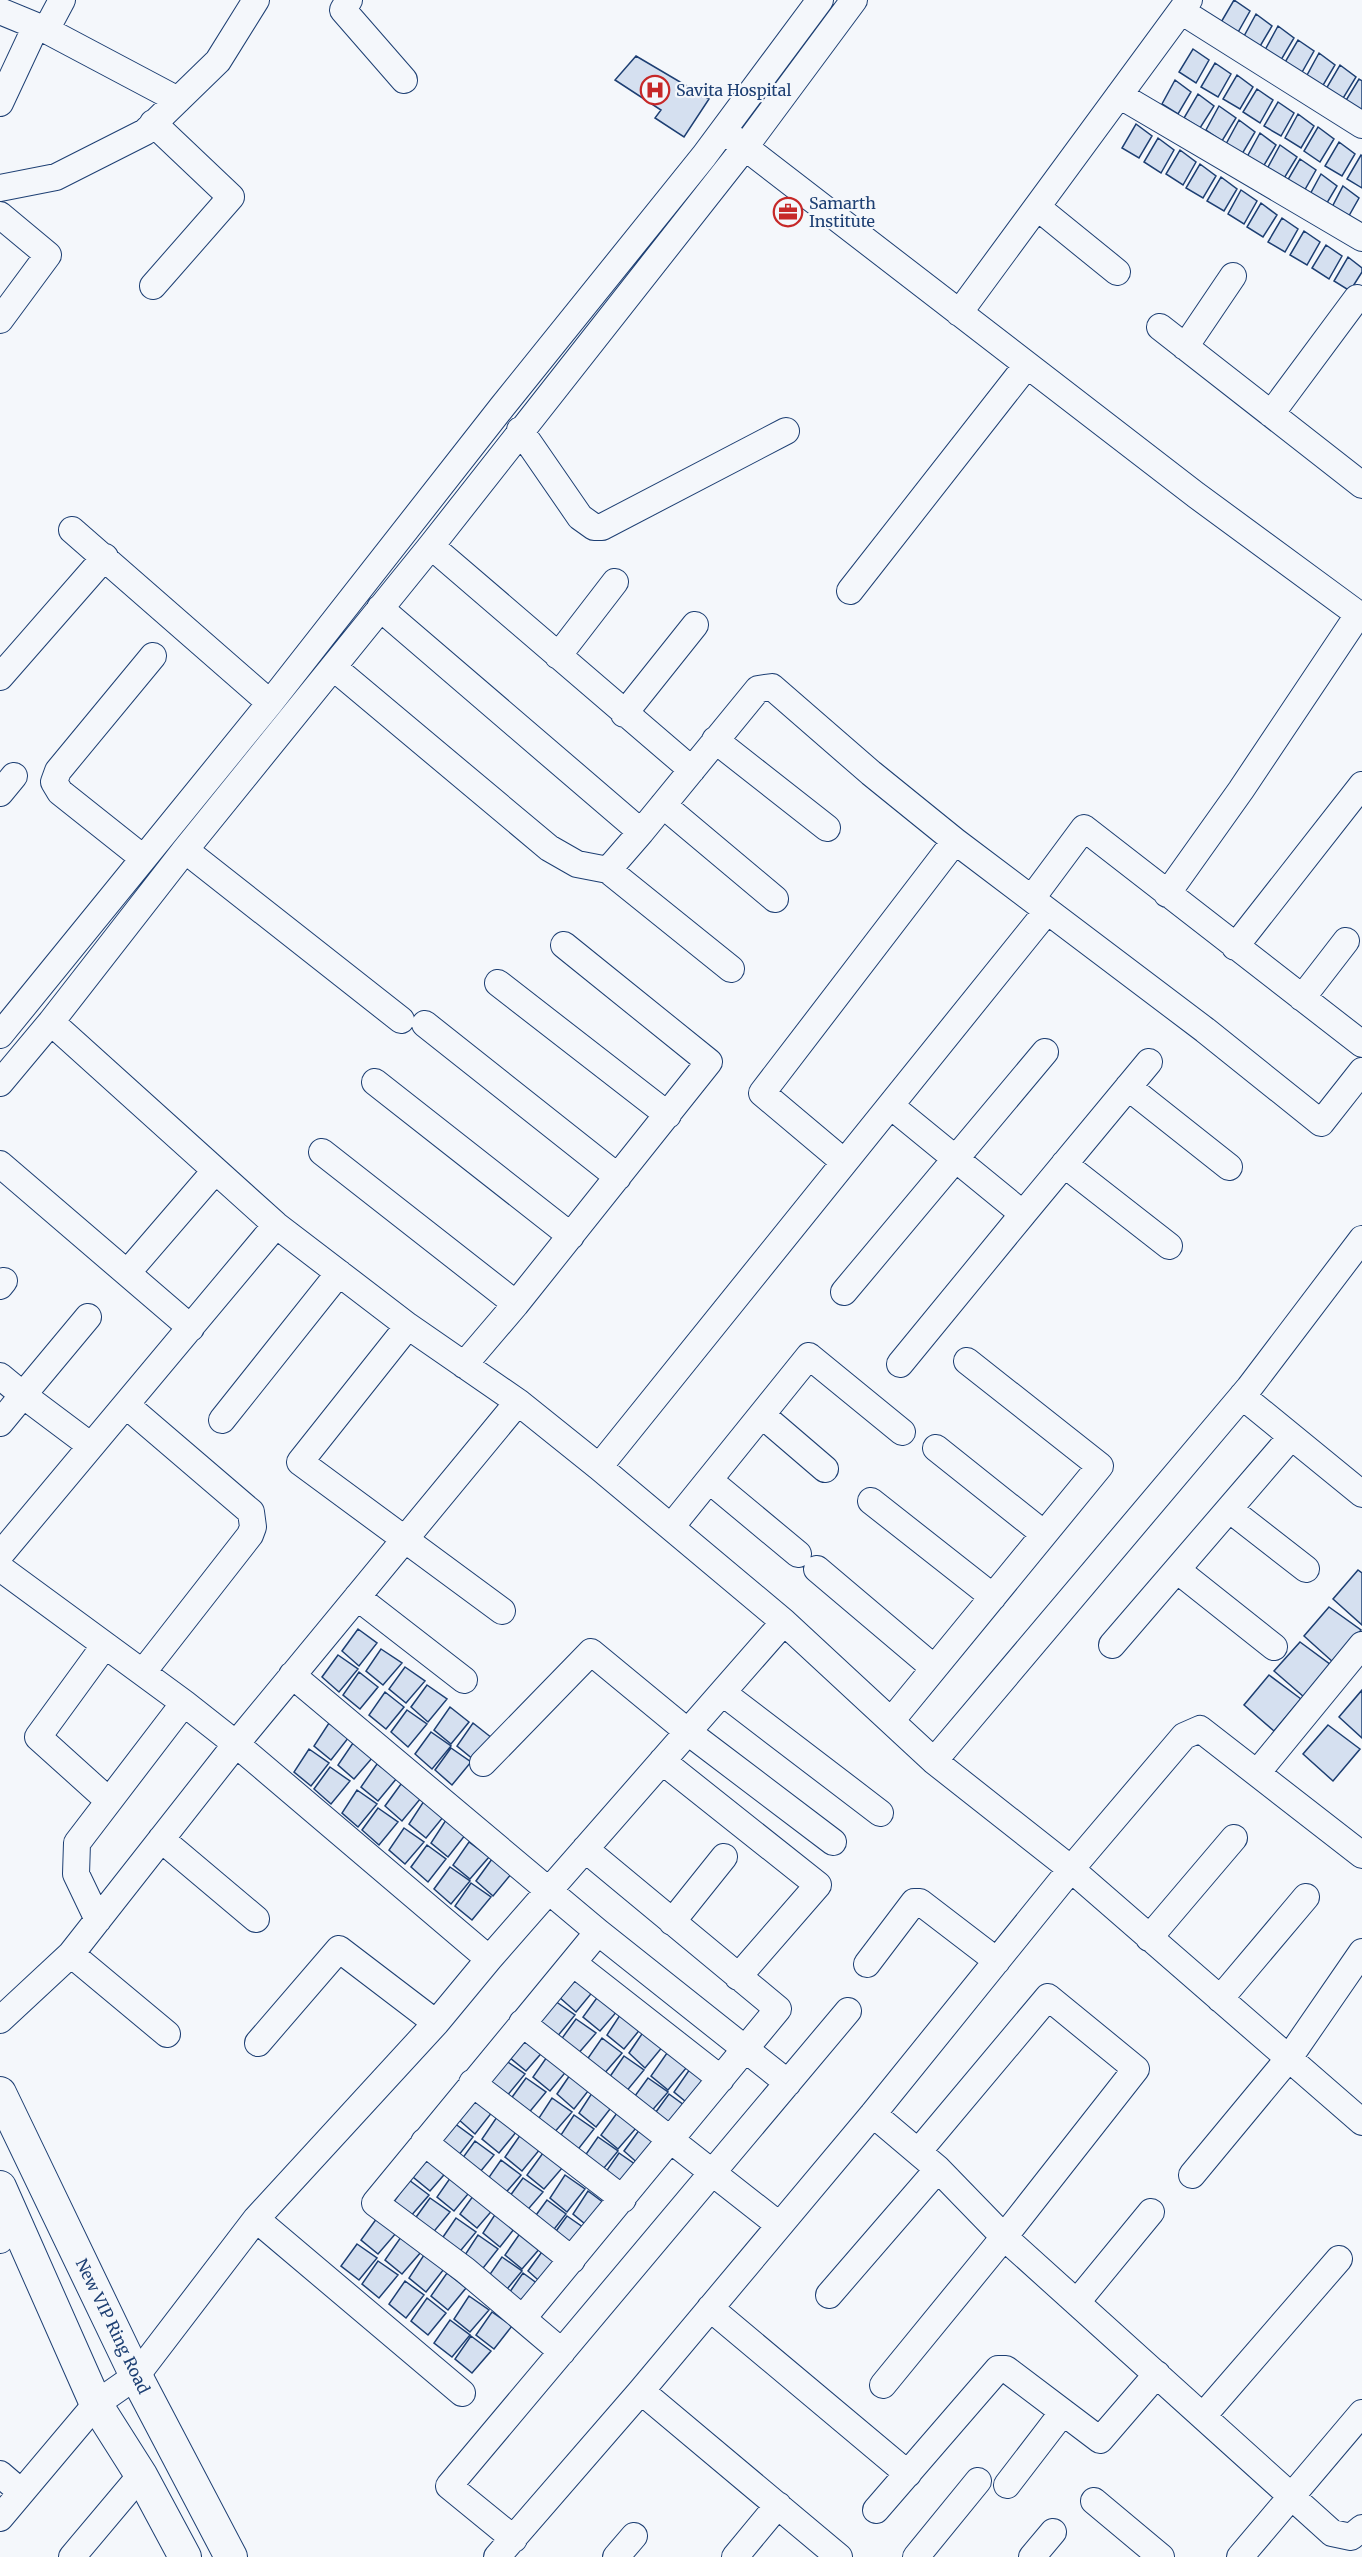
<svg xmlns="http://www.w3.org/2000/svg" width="1362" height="2557" font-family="Merriweather,serif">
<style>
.building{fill:#d5e0f0;stroke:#1d3f73;stroke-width:1.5}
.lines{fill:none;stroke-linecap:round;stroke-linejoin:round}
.minor-casing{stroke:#1d3f73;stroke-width:28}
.major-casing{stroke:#1d3f73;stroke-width:34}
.minor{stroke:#f4f7fb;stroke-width:26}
.major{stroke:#f4f7fb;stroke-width:32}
.labels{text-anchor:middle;stroke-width:4.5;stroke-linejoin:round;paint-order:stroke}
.poi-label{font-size:16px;fill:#1d3f73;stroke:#f4f7fb;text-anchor:start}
.street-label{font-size:16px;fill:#1d3f73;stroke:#f4f7fb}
</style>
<rect width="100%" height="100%" fill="#f4f7fb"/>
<!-- building -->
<path class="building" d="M1234,0L1250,11L1237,34L1220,24Z
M1256,14L1272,26L1259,48L1243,38Z
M1278,26L1294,38L1281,60L1265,50Z
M1298,40L1314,51L1301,74L1284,64Z
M1193,49L1209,60L1196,83L1179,72Z
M1319,53L1335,65L1322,87L1306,77Z
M636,56L709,99L684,137L655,118L661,110L615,80Z
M1215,63L1231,74L1218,97L1201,87Z
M1340,65L1356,77L1342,100L1326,89Z
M1237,75L1253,87L1240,109L1223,99Z
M1359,79L1362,81V112L1345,102Z
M1175,80L1191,92L1178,114L1162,104Z
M1257,89L1273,100L1260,123L1243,112Z
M1198,94L1214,106L1200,128L1184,118Z
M1278,102L1294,113L1281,136L1264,126Z
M1219,106L1236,118L1222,141L1206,130Z
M1298,114L1314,126L1301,148L1285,138Z
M1239,120L1255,132L1242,154L1226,144Z
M1136,124L1152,136L1139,158L1122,148Z
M1318,127L1334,139L1320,162L1304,151Z
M1260,133L1276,145L1263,167L1247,157Z
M1158,138L1174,150L1161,173L1144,162Z
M1339,142L1355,154L1342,176L1325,166Z
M1280,145L1297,157L1283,180L1267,169Z
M1180,150L1196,162L1183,185L1166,174Z
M1361,155L1362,156V188L1347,179Z
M1300,159L1316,170L1303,193L1286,183Z
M1200,164L1216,176L1203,198L1186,188Z
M1321,174L1337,186L1324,208L1308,198Z
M1221,177L1237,189L1224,211L1207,201Z
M1343,186L1359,198L1346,221L1330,211Z
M1241,190L1257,201L1244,224L1228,214Z
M1261,203L1277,215L1263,237L1247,227Z
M1282,218L1298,229L1285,252L1268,242Z
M1304,231L1320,242L1307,265L1290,255Z
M1326,245L1342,256L1329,279L1312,268Z
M1348,257L1362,268V272L1350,291L1334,281Z
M1358,1570L1362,1573V1625L1333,1599Z
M1329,1607L1361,1630L1334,1663L1304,1636Z
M358,1629L377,1643L359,1666L342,1651Z
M1300,1642L1331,1665L1304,1697L1274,1671Z
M381,1649L402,1663L383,1685L366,1671Z
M338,1655L358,1669L339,1692L322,1677Z
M405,1667L425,1681L406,1703L389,1689Z
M359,1672L378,1687L360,1709L343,1695Z
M1269,1675L1301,1699L1274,1731L1244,1705Z
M427,1685L447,1699L428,1722L411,1707Z
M1362,1690V1738L1339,1717Z
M385,1692L404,1707L386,1729L369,1715Z
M450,1707L469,1722L451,1744L434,1730Z
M407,1710L427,1724L408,1747L391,1732Z
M329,1723L349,1737L331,1760L314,1746Z
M473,1723L492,1738L474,1760L457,1746Z
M1328,1725L1360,1749L1333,1781L1303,1754Z
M431,1732L451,1746L432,1769L415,1754Z
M353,1743L373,1757L354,1779L338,1765Z
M451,1748L471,1762L452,1785L435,1770Z
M309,1749L329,1763L311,1786L294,1772Z
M377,1764L397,1778L378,1801L361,1787Z
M330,1767L350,1781L331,1804L314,1789Z
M401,1784L421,1798L402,1821L385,1806Z
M357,1790L377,1804L358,1827L342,1813Z
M424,1801L444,1816L426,1838L409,1824Z
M378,1808L398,1822L379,1845L362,1830Z
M446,1820L466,1834L448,1857L431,1843Z
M404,1828L424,1842L405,1864L389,1850Z
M469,1842L489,1857L470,1879L453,1865Z
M427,1845L446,1859L428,1882L411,1867Z
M492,1859L512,1873L493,1896L476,1881Z
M450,1867L470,1881L451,1904L434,1889Z
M471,1883L491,1897L472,1920L455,1906Z
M575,1975L595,1989L576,2012L559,1997Z
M599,1995L619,2009L600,2031L583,2017Z
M555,2001L575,2015L556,2038L540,2023Z
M622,2012L642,2027L624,2049L607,2035Z
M576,2019L596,2033L577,2055L560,2041Z
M644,2031L664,2045L645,2068L629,2053Z
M525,2034L545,2049L526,2071L509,2057Z
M602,2038L622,2053L603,2075L586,2061Z
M667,2053L687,2067L668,2090L651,2076Z
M549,2054L569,2068L550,2091L533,2077Z
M624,2056L644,2070L625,2093L609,2078Z
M505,2060L525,2074L506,2097L490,2083Z
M690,2069L710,2084L691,2106L674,2092Z
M572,2072L592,2086L574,2109L557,2094Z
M526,2078L546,2092L527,2115L510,2100Z
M648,2078L668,2092L649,2114L632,2100Z
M594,2090L614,2104L596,2127L579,2113Z
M669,2094L688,2108L670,2131L653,2116Z
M474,2097L493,2111L475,2134L458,2119Z
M552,2098L572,2112L553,2134L537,2121Z
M617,2113L637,2127L618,2149L601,2135Z
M574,2115L594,2129L576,2152L559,2138Z
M497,2117L517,2131L499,2153L482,2139Z
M454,2123L473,2137L455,2160L438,2145Z
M640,2129L660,2143L641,2166L624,2151Z
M521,2134L541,2148L522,2171L505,2157Z
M598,2137L618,2151L599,2174L582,2160Z
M475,2141L494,2155L476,2177L459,2163Z
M543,2153L563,2167L544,2189L527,2175Z
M619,2153L639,2167L620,2190L603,2176Z
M429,2154L449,2169L430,2191L413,2177Z
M501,2160L521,2175L502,2197L485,2183Z
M453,2174L473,2188L454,2211L437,2197Z
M565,2175L585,2189L567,2212L550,2198Z
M523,2178L543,2192L524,2214L507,2200Z
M409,2180L429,2195L410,2217L393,2203Z
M588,2191L608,2206L590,2228L573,2214Z
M476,2192L496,2206L477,2228L460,2214Z
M430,2198L450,2212L431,2235L414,2220Z
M547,2200L566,2214L548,2237L531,2222Z
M498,2210L518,2224L500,2247L483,2233Z
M567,2216L587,2230L568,2253L551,2238Z
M377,2218L397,2232L378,2254L361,2240Z
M456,2218L476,2232L457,2255L441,2240Z
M521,2232L541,2247L522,2269L505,2255Z
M478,2235L498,2249L480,2272L463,2258Z
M401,2237L421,2252L402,2274L385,2260Z
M357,2244L377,2258L359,2280L341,2266Z
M544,2249L564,2263L545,2286L528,2271Z
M424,2255L444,2269L426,2292L409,2278Z
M502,2257L522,2271L503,2294L486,2280Z
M378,2261L398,2275L379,2298L362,2284Z
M447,2273L466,2288L448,2310L431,2296Z
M523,2273L542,2287L524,2310L507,2296Z
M405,2281L424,2295L406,2318L389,2304Z
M469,2296L489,2310L470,2332L454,2319Z
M427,2298L446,2313L428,2335L411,2321Z
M492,2312L512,2326L494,2349L476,2335Z
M450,2320L470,2335L452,2357L434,2343Z
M471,2336L491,2351L472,2373L455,2359Z"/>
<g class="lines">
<!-- minor casing -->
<g class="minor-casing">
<path id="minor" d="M349,0L343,10L404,80
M0,11L46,30L62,0
M1181,11L1362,125
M46,30L178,100
M1119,95L1362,238
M0,103L36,26
M733,138L1196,495L1362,617
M0,188L56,177L145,132L218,61L256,0
M1037,207L1117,272
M153,286L231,197L153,123
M959,313L1189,0
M0,320L48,255L0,215
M1160,327L1362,485
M1185,347L1233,276
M1271,414L1357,298
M520,430L580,517L594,527H602L786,431
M72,530L270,703
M431,546L692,770
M850,591L1027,365
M380,608L641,832L758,689L772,687L871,773L955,841
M558,656L615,582
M333,667L549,848L577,864L608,870
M0,677L105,557
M624,714L695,625
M715,740L827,828
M0,793L14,776
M663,805L775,899
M641,832L608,870L731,969
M185,850L401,1020
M143,858L60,792L54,782L58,771L153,656
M1167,894L1241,790L1358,615
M1032,898L1084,828L1362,1044
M1235,947L1362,785
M498,983L668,1115
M1302,998L1346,941
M51,1022L276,1225L408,1326L518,1402L599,1467L784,1622L934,1761L1071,1869L1362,2122
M425,1024L618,1177
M0,1035L270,703L502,407L704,156L820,0
M375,1082L571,1236
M0,1083L51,1022L185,850L431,546L745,147L854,0
M1128,1087L1229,1167
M891,1106L1023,1214L900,1364
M322,1152L516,1304
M844,1162L762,1093L955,841L1205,1030L1321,1123L1362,1071
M0,1164L191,1328
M1064,1164L1169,1246
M1023,1214L1149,1062
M128,1272L215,1171
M0,1286L4,1281
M844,1292L1045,1052
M88,1317L23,1395L91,1446
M408,1326L300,1462L502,1611
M464,1365L516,1304L709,1062L564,945
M0,1376L23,1395L0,1423
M1242,1396L1362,1494
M126,1405L251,1512L253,1527L250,1535L143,1672
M762,1415L825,1469
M222,1420L339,1273
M936,1448L1044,1534
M599,1467L1047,911
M709,1480L798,1554
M871,1501L993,1597
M1229,1509L1306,1569
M671,1527L809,1356L902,1432
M0,1555L276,1225
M0,1568L184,1703L236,1744L489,1959
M817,1569L934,1668
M1177,1570L1274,1647
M357,1597L464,1680
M105,1645L38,1737L109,1801
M1112,1645L1291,1437
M292,1675L598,1932L375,2203L465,2270L562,2352
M723,1693L880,1813
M891,1721L1100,1466L967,1361
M662,1761L818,1885L738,1977
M934,1761L1249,1388L1362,1239
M483,1763L591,1652L688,1732L833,1842
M1257,1773L1362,1645
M161,1839L256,1919
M98,1920L76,1874L77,1843L184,1703
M672,1922L724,1857
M598,1932L788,2083
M1149,1938L1234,1838
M71,1954L167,2034
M573,1963L721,2079
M867,1964L914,1902H920L997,1961
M1220,1999L1306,1897
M0,2020L71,1954L236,1744L518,1402
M522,2023L779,2225
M258,2043L339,1949L436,2023
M472,2083L623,2199
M873,2114L938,2169L1004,2237L1332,2533L1351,2537L1362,2528
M424,2142L572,2260
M1192,2175L1289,2058L1362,1952
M256,2219L462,2393
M0,2240L16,2223
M829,2295L938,2169
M1077,2302L1151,2212
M710,2308L908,2474
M523,2318L778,2009L585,1849
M883,2385L1004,2237L1136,2069L1048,1997L918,2152
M641,2391L839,2557
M1203,2416L1339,2259
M0,2474L21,2492
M1007,2485L1063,2412
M1094,2501L1161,2557
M876,2510L998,2369H1006L1100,2440L1157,2374
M0,2518L96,2404L136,2376L256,2219L436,2023L489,1959L784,1622
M514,2539L449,2486L848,2011
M72,2557L141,2475
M497,2557L641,2391L873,2114L1071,1869L1184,1736L1200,1729L1362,1855
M616,2557L634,2536
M735,2557L778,2505
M916,2557L978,2481
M1032,2557L1053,2532
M1240,2557L1362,2413"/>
</g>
<!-- major casing -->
<g class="major-casing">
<path id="major" d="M0,2093L136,2376L231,2557
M0,2187L96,2404L141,2475L185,2557"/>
</g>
<!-- minor -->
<use href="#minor" class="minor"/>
<!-- major -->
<use href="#major" class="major"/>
</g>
<!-- icons -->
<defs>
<g id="hospital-ring" transform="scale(1.5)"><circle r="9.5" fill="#f4f7fb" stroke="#c62828" stroke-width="1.5"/><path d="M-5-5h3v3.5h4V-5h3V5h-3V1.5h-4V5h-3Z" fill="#c62828"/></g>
<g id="office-ring" transform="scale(1.5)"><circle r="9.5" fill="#f4f7fb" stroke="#c62828" stroke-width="1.5"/><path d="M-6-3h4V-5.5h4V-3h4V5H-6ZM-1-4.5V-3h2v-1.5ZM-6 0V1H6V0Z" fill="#c62828"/></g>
</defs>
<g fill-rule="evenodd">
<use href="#hospital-ring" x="655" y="90"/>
<use href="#office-ring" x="788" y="212"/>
</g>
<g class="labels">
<!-- poi labels -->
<g class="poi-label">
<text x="676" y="96">Savita Hospital</text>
<text x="809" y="209">Samarth<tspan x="809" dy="18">Institute</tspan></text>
</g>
<!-- street labels -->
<g class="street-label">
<text transform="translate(113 2326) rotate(64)" y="6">New VIP Ring Road</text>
</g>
</g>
</svg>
